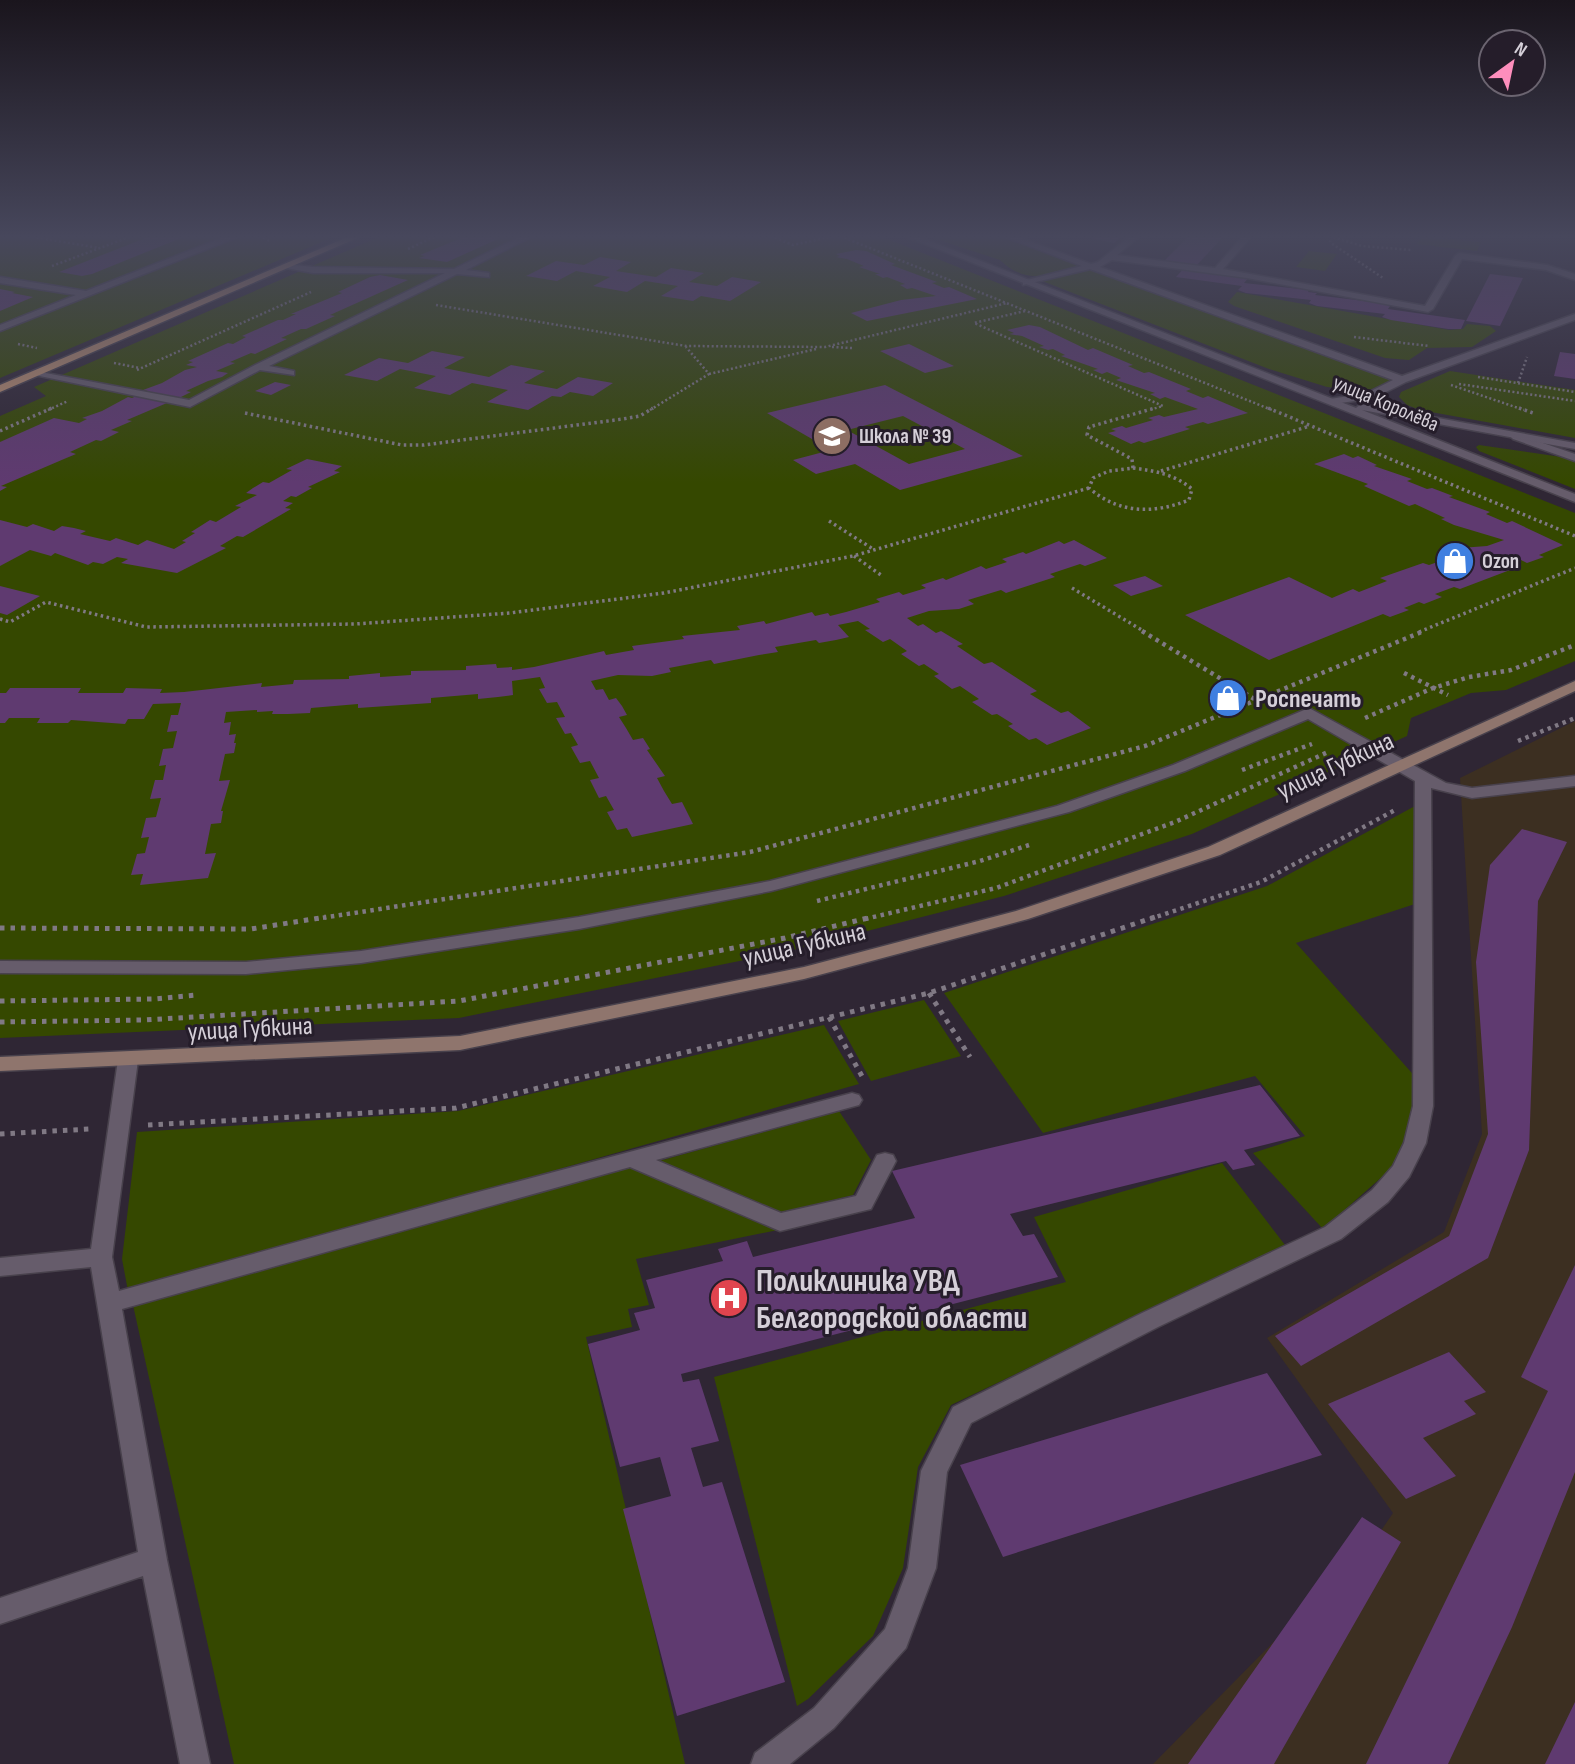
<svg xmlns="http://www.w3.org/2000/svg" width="1575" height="1764" font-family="'Sofia Sans Condensed',sans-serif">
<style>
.industrial{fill:#3c2f21}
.green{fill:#354800}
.building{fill:#5f3a70;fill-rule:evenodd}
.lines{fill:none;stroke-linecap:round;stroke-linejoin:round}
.service-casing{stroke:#48414c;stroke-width:3}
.tertiary-casing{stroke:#48414c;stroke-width:3}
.secondary-casing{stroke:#48414c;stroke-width:3}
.primary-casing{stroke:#48414c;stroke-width:3}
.path-far3{stroke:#807984;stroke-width:2.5;stroke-dasharray:2 2.5;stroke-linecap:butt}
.path-far2{stroke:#807984;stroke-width:3.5;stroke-dasharray:2.5 3.5;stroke-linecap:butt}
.path-far1{stroke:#807984;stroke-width:4.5;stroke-dasharray:3.5 4.5;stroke-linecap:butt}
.path{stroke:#807984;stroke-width:5;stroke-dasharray:4.5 6;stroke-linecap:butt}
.service{fill:#665c6b;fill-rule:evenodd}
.tertiary{fill:#665c6b;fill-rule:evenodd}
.secondary{fill:#8f756d;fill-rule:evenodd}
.primary{fill:#b88d6f;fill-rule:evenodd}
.labels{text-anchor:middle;stroke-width:6;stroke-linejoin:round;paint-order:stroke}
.far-street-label{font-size:21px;fill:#d5cfd8;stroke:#251d2a}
.far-poi-label{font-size:21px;font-weight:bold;fill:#d5cfd8;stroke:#251d2a;text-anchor:start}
.poi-label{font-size:26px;font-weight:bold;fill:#d5cfd8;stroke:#251d2a;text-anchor:start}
.street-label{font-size:26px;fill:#d5cfd8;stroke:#251d2a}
.near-poi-label{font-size:32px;font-weight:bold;fill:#d5cfd8;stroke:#251d2a;text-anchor:start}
</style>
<rect width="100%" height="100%" fill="#2f2634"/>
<!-- industrial -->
<path class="industrial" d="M1575,721V1764H1153L1376,1538L1393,1513L1267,1338L1444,1232L1482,1134L1460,778Z"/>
<!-- green -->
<path class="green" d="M0,236H336L0,378Z
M381,236H880L1575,513V661L1506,690L1471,693L1411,718L1407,736L1192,834L1004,896L793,950L459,1018L0,1038V416L46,396L34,387Z
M927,236H1005L1088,267C1055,274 1027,287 1000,260Z
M1421,236L1481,242L1477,251L1417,244Z
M1309,251L1337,254L1325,271L1296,267Z
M1094,269L1395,379L1367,391L1327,387L1269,369L1042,281Z
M1237,292L1449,330L1463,329L1467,324L1490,326L1496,331L1472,347L1427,348L1409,360L1385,358L1234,306L1228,302Z
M1450,371L1575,390V438L1420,410L1407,405L1399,397L1401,392Z
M1479,445L1575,459V489L1479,451L1476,447Z
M1415,806L1418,903L1296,943L1419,1081L1407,1141L1392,1168L1323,1229L1253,1153L1305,1136L1255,1076L1043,1133L944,993L1267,886Z
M924,1000L961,1056L871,1081L838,1021Z
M824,1025L859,1084L128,1291L122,1259L137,1132L458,1111Z
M839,1111L871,1160L853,1195L779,1213L659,1161Z
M1222,1163L1285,1245L951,1405L918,1467L903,1568L873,1636L808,1699L797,1706L714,1377L1066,1282L1034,1217Z
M633,1166L778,1230L636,1259L649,1305L628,1309L632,1327L586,1337L685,1764H234L133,1305Z"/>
<!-- building -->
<path class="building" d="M186,236L92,274L82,276L59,272L148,237Z
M466,236H497L493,238L498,239L447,262L419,258L425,256L420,255Z
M1080,236H1123L1114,243Z
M1189,236H1224L1196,266L1164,261Z
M856,250L866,251L895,264L891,265L937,282L932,283L944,288L949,287L977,299L867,321L851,313L901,300L936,296L912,288L907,289L900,285L905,284L887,277L883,278L875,274H880L859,267L864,266L847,259L836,257L840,256L836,254Z
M600,257L631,262L616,271L656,277L671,268L704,273L689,282L717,286L732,277L761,282L730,301L701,296L693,301L661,296L678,286L645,281L627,292L593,286L610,277L576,271L557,281L526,276L556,261L584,265Z
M1185,267L1250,276L1244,283L1309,290L1308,292L1317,293L1315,295L1381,303L1390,306L1388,309L1465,320L1461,329H1448L1391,320L1382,317L1385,314L1317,306L1309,303L1311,300L1246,293L1238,290L1242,286L1176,277Z
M1490,274L1523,278L1500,326L1466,321Z
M380,275L408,280L330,315L335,316L306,329H301L281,338L287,339L255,354L251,353L230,362L235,363L216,371L228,373L222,377L208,381L186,391L191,392L181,397L127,420L132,421L111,430L119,432L101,441L96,440L70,452L76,454L64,459L1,486L7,487L0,491V442L54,418L79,423L87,419L82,418L102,411L128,397L132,398L148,391L143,390L162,383L185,370L197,367L186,365L193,362L188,361L228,343L233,344L246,337L242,336L278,320H283L296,314H291L342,293L338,292L370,277Z
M0,289L15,292L12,293L33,297L0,311Z
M1029,325L1040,327L1088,350L1093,348L1133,365L1128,366L1144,373L1149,372L1191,389L1186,391L1203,398L1208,396L1248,413L1208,424L1203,422L1185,427L1190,429L1144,443L1139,441L1131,444L1108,433L1116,431L1111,429L1122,426L1126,428L1153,420L1148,418L1159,415L1164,417L1198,409L1165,397L1160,399L1150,394L1155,393L1116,380L1121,378L1107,372L1102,374L1093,370L1098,369L1061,356L1065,355L1053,349L1048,350L1039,347L1044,346L1022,336L1009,334L1014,333L1007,330Z
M909,344L954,366L925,373L880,351Z
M432,351L465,357L444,368L489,377L511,365L545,371L524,383L557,389L578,377L613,383L593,396L570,392L561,397L552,396L528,410L487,402L508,390L472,383L450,395L414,388L436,376L400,369L377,381L344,375L379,358L408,363Z
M1560,352L1575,354V379L1554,376Z
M275,382L291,385L271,395L255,391Z
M885,385L994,441L1023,456L900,490L855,464L816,474L793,460L831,450L767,413ZM903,416L965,449L909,464L847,430Z
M1344,454L1353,458L1358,456L1377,465L1374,466L1412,479L1407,481L1427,489L1432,488L1453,496L1449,497L1490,512L1486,514L1507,523L1512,521L1563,545L1539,555L1544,557L1527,563L1521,560L1503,567L1510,570L1460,589L1454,587L1435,594L1442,597L1424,604L1419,602L1404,608L1409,610L1390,617L1383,614L1269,660L1185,615L1289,577L1332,598L1353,589L1359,592L1387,581L1380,578L1423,563L1429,565L1455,556L1448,553L1460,548L1487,546L1504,540L1454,525L1441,519L1445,518L1415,504L1409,506L1364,486L1368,484L1314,464Z
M307,459L342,466L334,471L340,472L308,487L312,488L296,497L291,496L283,501L293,503L285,508L291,509L243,537L237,536L220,546L226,548L177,573L121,563L128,559L117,557L103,564L93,562L88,565L55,553L51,556L30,550L0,566V520L27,527L33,524L54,531L62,526L74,528L86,531L80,534L110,541L116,538L138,545L147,540L174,549L186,542L182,541L195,533L191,532L199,527L210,520L216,522L241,507L235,506L257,495L246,493L253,488L263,482L269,483L292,470L286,469Z
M1074,540L1107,558L1085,566L1080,564L1050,574L1055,577L1006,593L1001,590L968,600L974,604L959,609L929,611L907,618L918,626L923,624L936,633L941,631L951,637L963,644L957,646L984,664L992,662L1037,691L1030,694L1061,713L1068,711L1091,728L1047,745L1036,738L1029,740L1008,726L1013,724L997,714L992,715L972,702L979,699L960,686L952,689L934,676L939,674L924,664L919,666L901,654L907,651L890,639L883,642L865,630L870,629L858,621L838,625L849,637L836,640L819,643L816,640L775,647L778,652L759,655L714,664L711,660L669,668L671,672L652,676L618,675L591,681L596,690L603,689L609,700L616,698L622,706L627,715L619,717L626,728L633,740L643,738L650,749L647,750L665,776L657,778L664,791L672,804L682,802L693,824L632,837L627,828L617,830L607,812L614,810L606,796L599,798L590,780L599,778L590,761L580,763L571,747L578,745L571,733L565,734L556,718L565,717L557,702L547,703L539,689L545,688L540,677L512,681L513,695L498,697L478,699V694L431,698V703L358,708V704L311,708L310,713L288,714H272L273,711L257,712V710L226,712L224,723L231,722L229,735L236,734L234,743H236L234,753L225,754L219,781L230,780L221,811H223L221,823L211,824L205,854L216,853L208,878L140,885L143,874L131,875L137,854L145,853L149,837L141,838L146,818L156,817L161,798L150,799L155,780H163L166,765L159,766L163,749L173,748L177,731L167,732L171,715H178L181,703L153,704L144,719H128L125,724L71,720L68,723H37L40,718H9L5,723H0V693H6L10,688H81L78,693H123L126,688L162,689L160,693L184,692L262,683L261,687L293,684L294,680L349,679V676L380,673V677L411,675V671L466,670V666L496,664L497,668L512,667V670L534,667L604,651L606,655L634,650L632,646L684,639L682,636L740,630L737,626L764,621L766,624L812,612L815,616L828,613L830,616L846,612L880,602L876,599L899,592L903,595L926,588L921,585L943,578L946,580L981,566L986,569L1007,562L1002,559L1023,552L1026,554L1059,541L1064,544Z
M1145,576L1163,586L1131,596L1113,585Z
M0,586L40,596L7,615L0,613Z
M1522,829L1567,842L1538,901L1529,1150L1488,1258L1301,1366L1275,1336L1449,1236L1488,1134L1476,962L1490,865Z
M1260,1085L1300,1136L1244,1150L1255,1165L1233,1170L1226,1161L1010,1214L1023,1236L1034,1234L1058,1277L681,1374L683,1382L699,1379L719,1441L691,1448L703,1487L722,1482L785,1682L677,1716L623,1509L671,1496L660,1457L620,1467L588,1344L640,1330L634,1313L655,1308L646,1280L723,1261L718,1249L747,1241L753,1257L915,1218L892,1171Z
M1575,1265V1472L1512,1627L1448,1764H1366L1548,1391L1521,1377Z
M1449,1352L1486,1392L1464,1401L1476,1414L1423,1438L1456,1476L1406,1499L1328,1404Z
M1267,1373L1322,1455L1003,1557L960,1465Z
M1362,1517L1401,1542L1274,1764H1188Z
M1575,1702V1764H1545Z"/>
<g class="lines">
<!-- service casing -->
<g class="service-casing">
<path id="service" d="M227,236H240L0,331V325L76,295L0,283V277L86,291Z
M522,236H533L466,270L489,273V277L457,274L269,366L294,371V375L260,370L190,407L30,374L35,371L189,400L255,365L445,273H313L286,268V264L313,267L454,269Z
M1003,236H1016L1091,264L1098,262L1130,236H1140L1117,255L1215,268L1243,236H1252L1223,269L1425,306L1455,256L1459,253L1547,265L1575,274V280L1546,270L1462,259L1433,309L1428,312L1247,278L1112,260L1100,267L1402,376L1575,314V320L1406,382L1374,398L1334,404L1329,401L1330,399L1367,393L1393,380L1090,269L1023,285V281L1082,266Z
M1517,434L1575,454V461L1513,439L1511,437Z
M1309,708L1446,783L1472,788L1575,776V786L1472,798L1431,788L1433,1106L1426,1143L1409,1177L1388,1202L1341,1239L1158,1327L971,1423L947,1472L936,1568L906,1648L834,1728L790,1764H751L755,1753L814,1708L885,1629L908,1568L921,1471L953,1407L1142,1313L1325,1227L1372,1190L1393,1166L1404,1143L1413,1106L1415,781L1308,719L1185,771L1069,812L771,891L579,929L361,963L246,974L0,973V961L246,962L361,951L579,917L770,881L1057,806L1173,765Z
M128,1053L135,1055L138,1060L112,1257L119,1291L467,1195L852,1093L859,1095L862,1100L859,1105L656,1160L781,1213L856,1196L877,1155L885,1153L893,1155L896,1161L871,1209L780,1231L630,1167L122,1309L167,1560L210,1764H180L143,1576L0,1624V1598L138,1552L91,1267L0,1276V1258L91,1249L118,1060L121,1055Z"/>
</g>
<!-- tertiary casing -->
<g class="tertiary-casing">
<path id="tertiary" d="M905,236H917L1356,408L1361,404L1575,443V449L1362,410L1575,494V502Z"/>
</g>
<!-- secondary casing -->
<g class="secondary-casing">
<path id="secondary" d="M1575,681V691L1220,855L1028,919L804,979L460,1050L0,1071V1057L460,1036L804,967L1016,911L1208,847Z"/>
</g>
<!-- primary casing -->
<g class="primary-casing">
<path id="primary" d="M350,236H362L0,392V385Z"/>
</g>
<!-- path-far3 -->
<path class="path-far3" d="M28,236L99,248
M259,236L270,241
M771,236L793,245L834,236
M840,236L1272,410
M1328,236L1331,243L1383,278
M1329,236L1362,246L1411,250
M408,249L436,236
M52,266L132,236
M436,305L686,346L825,347L1007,303
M1025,311L974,323L1163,406L1149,410
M1354,337L1429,346
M18,344L37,348
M832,347L852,348
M114,363L140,368
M137,370L311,292
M709,374L816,349
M1478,377L1575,392
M1518,383L1527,357
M1459,384L1575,401
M1451,385L1524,410
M48,410L68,401
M650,410L709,374L686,347"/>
<!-- path-far2 -->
<path class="path-far2" d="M1268,408L1575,536
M1519,408L1536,414
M245,413L402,445H424L623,419L640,416L653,408
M0,431L52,408
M1133,468L1132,459L1087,435L1089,427L1155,408
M1133,468C1155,471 1174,474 1192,489L1189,500C1154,514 1119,514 1089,488L1093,478L1109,471Z
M1161,471L1310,426
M829,521L873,549
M854,556L881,575
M1072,588L1145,632
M0,619L10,622L46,602L146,627L355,624L510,613L664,593L853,556L1089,488
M1419,632L1575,568"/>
<!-- path-far1 -->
<path class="path-far1" d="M1142,631L1256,700
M1404,673L1448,695
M1365,718L1433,688L1469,677L1511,670L1575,645
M1518,741L1575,718
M1242,770L1312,744
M817,901L980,861L1029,845
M315,919L750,852L1145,746L1424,631
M865,919L996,888L1175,822L1328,752
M1150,919L1261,882L1397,809"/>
<!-- path -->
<path class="path" d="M0,928L251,929L326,917
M929,993L970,1057
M0,1001L154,999L197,995
M829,1017L863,1078
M0,1022L144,1020L459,1001L785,938L872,917
M148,1125L456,1108L929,993L1155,917
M0,1134L90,1129"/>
<!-- service -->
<use href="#service" class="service"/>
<!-- tertiary -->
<use href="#tertiary" class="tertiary"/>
<!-- secondary -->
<use href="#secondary" class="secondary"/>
<!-- primary -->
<use href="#primary" class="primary"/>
</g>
<!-- sky -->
<linearGradient id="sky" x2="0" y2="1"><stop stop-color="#1a151d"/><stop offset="0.49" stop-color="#47475c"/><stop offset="1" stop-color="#47475c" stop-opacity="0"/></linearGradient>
<rect width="1575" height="483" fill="url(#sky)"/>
<!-- icons -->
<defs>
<g id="school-disc" transform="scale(2.0125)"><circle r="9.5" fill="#8d6e63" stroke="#251d2a"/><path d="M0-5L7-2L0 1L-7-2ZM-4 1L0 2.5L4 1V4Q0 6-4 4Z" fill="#fff"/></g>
<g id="shop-disc" transform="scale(2.0125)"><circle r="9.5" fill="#3f7fe0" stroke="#251d2a"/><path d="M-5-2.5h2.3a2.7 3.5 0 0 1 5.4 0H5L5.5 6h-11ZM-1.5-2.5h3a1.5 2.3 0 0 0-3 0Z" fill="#fff"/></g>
<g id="hospital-disc" transform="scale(2.0125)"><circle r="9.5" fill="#e0444e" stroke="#251d2a"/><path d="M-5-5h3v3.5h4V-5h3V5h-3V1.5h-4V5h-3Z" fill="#fff"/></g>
</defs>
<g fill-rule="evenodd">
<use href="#school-disc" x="832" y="436"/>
<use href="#shop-disc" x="1455" y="561"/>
<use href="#shop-disc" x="1228" y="698"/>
<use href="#hospital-disc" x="729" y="1298"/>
</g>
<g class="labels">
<!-- far-street labels -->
<g class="far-street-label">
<text transform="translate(1386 403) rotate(23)" y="7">улица Королёва</text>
</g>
<!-- far-poi labels -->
<g class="far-poi-label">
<text x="859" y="443">Школа № 39</text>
<text x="1482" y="568">Ozon</text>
</g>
<!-- poi labels -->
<g class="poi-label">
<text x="1255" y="707">Роспечать</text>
</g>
<!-- street labels -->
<g class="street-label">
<text transform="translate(1335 765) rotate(-25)" y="9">улица Губкина</text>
<text transform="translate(804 944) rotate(-13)" y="9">улица Губкина</text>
<text transform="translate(250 1028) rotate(-3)" y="9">улица Губкина</text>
</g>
<!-- near-poi labels -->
<g class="near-poi-label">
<text x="756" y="1291">Поликлиника УВД<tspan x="756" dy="37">Белгородской области</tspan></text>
</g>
</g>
<!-- north arrow -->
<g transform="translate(1512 63) rotate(33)"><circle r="33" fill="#251d2a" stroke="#6b6470" stroke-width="2"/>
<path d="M0-5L12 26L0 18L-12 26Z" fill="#fe8ebc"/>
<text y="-10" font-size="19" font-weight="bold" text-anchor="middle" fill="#d5cfd8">N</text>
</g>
</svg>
